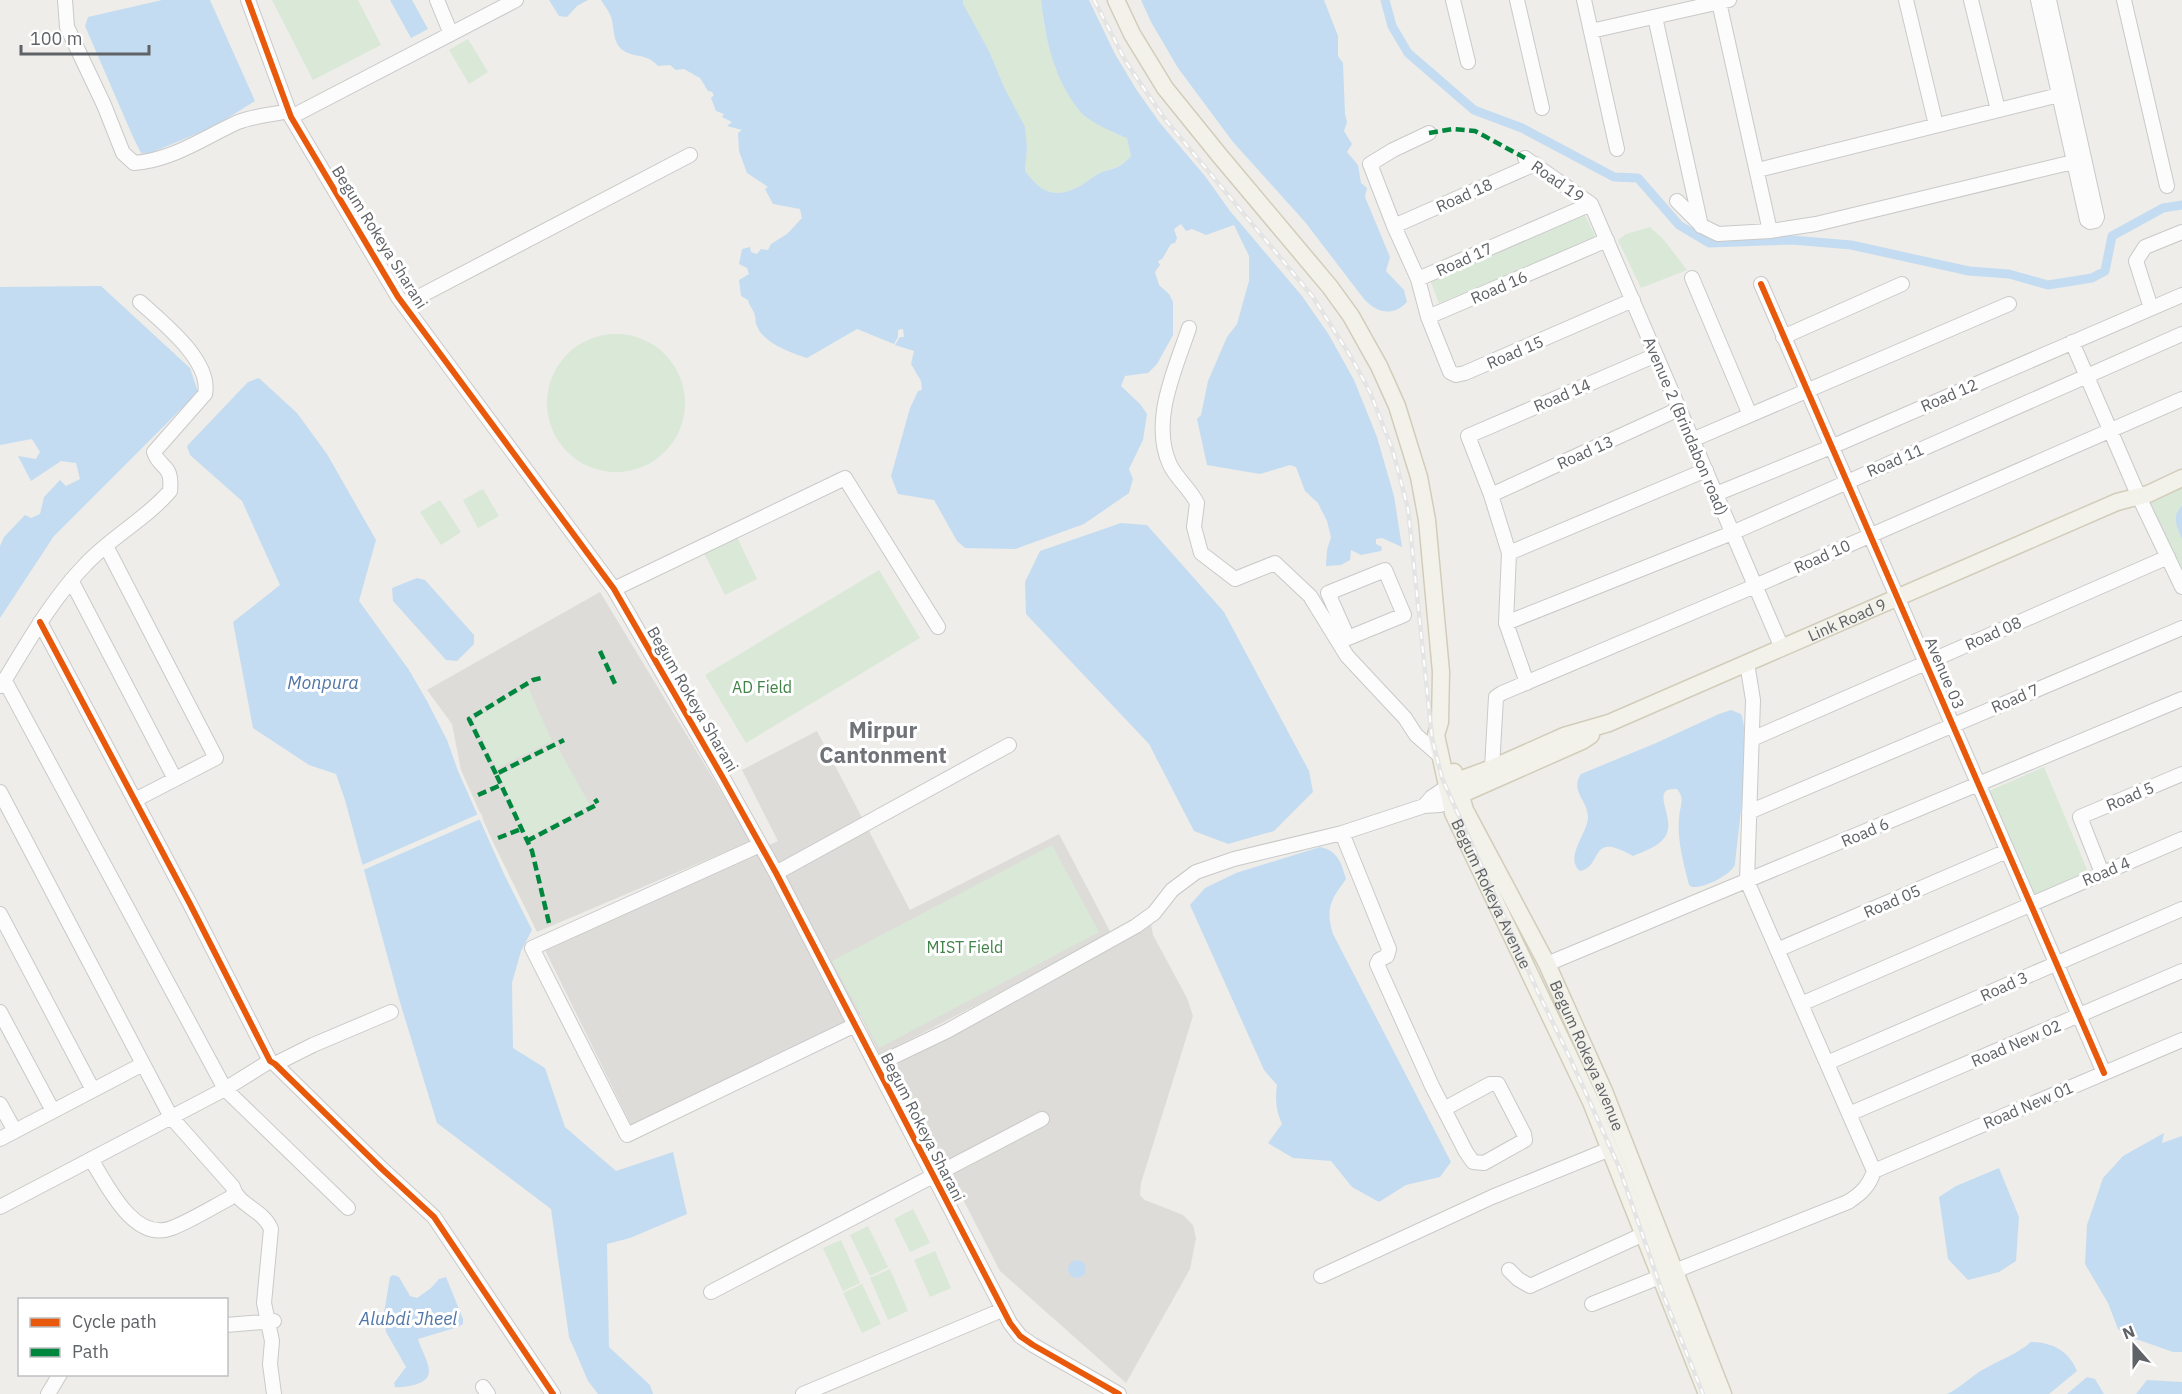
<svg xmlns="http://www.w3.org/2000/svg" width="2182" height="1394" font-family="'IBM Plex Sans',sans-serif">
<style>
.education{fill:#dedcd8}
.green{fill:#d9e8d7}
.water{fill:#c4dcf1}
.pier{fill:#eeede9}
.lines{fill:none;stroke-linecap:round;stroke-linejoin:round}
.canal{stroke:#c4dcf1;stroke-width:9}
.minor-casing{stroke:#c9c9c9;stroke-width:16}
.major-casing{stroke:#d2cdba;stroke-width:19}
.minor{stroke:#fcfcfc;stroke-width:14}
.major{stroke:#f2f1ea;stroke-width:16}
.rail-casing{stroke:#e3e4e3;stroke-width:4.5}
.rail{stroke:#fff;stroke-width:2;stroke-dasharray:7;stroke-linecap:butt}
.quiet{stroke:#00873e;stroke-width:4.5;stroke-dasharray:9 4.5;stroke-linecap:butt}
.cycleway-casing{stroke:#fff;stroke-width:10}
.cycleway{stroke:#e8590c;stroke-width:6}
.labels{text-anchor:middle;stroke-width:6;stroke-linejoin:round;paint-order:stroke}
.street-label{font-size:16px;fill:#5f6266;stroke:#fff}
.park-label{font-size:16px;fill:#418348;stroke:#fff}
.water-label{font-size:18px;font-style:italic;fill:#5076a6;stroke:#fff}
.district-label{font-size:22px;font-weight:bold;fill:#707478;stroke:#fff}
</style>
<rect width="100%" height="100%" fill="#eeede9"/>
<!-- education -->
<path class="education" d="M600,592L751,841L537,932L492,840L461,770L452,724L427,690Z
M817,731L910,910L1059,834L1112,935L880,1055L860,1015L632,1127L544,948L778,841L742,770Z
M1151,923L1153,935L1187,998L1193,1016L1141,1183L1140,1195L1145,1200L1183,1215L1193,1225L1196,1238L1190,1269L1126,1383L1000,1271L894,1066Z"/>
<!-- green -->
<path class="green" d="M272,0H358L381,45L313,80Z
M963,0H1041L1044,26L1056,70L1112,132L1127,138L1131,156C1118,170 1115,166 1099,174C1092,177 1087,182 1080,186C1054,200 1041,192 1025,171L1027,149L1005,89L989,51L962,4Z
M468,39L488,72L469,84L449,50Z
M1584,213L1596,238L1439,303L1430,280Z
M1650,227L1664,240L1687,270L1641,288L1618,240L1626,234Z
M547 403a69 69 0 1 1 138 0a69 69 0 1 1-138 0Z
M2182,481V580L2143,499Z
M483,489L499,516L478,528L463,500Z
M440,500L461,532L441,545L420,512Z
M736,535L757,579L725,595L704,553Z
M879,570L920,638L746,743L705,675Z
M528,687L552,741L497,768L473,720Z
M557,746L590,805L528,837L499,776Z
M2044,767L2089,874L2034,897L1989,791Z
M1052,845L1099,932L879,1048L832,961Z
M913,1209L930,1243L910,1252L894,1219Z
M868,1226L888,1267L870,1276L850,1235Z
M841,1240L860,1283L843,1291L823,1248Z
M935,1251L951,1288L930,1297L914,1260Z
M890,1269L908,1311L888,1320L870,1278Z
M862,1284L881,1324L862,1333L843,1293Z"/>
<!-- water -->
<path class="water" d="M162,0H210L255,101L213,127L148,154L141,153L133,137L85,26L88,17Z
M390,0H412L428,29L411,38Z
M549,0H588L577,6L567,17L559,16Z
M601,0H963V4L989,51L1005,89L1025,127L1027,149L1025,171C1041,192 1054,200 1080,186C1087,182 1092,177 1100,173C1115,167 1118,170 1131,156L1127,138C1114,133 1087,121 1079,110C1054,79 1045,38 1041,0H1089L1115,54L1136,89L1160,123L1205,176L1230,211L1302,296L1329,335L1354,380L1377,437L1394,496L1402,547L1382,538L1376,539V544L1382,547L1381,551L1361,555L1351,550L1350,560L1341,565L1326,566L1327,550L1331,537L1327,521L1318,503L1305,491L1296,467L1290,465L1260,474L1207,465L1197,419L1201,415L1208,381L1227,337L1237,324L1249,281V256L1234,225L1206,235L1192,229L1186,231L1181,224L1174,229L1177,238L1175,243L1171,244L1162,259L1158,261L1160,265L1155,272L1159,285L1169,294L1173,302V335L1157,364L1148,373L1125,376L1121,386L1140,404L1147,414L1143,440L1129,469L1133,479L1129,493L1084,524L1015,549L965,548L957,541L934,500L898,494L891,476L910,408L918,391L922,390L921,381L911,364L914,351L895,345L900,337H904L903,329L898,330V337L894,344L857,329L807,358C791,353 763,343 757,326C755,323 756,319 755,316C754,310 749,306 748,300L741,296L739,280L749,274L747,268L739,264L742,249L750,247L751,252L757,254L761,249L768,250L771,244L787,234L802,218L800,209L773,204L765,189L768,187L747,173L739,151L738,133L742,130L727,126L732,122L722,117L724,114L716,111L711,98L714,95L712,92L708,91L700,78L684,69L676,70L670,65L658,66C647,53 635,58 624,51C612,43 615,29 611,17C609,11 604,5 601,0Z
M1141,0H1324L1338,36V56L1343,63L1345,114L1347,122L1344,131L1352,144L1347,152L1358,165L1361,183L1367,188L1365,197L1390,257L1386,271L1404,290L1407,302C1393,317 1377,313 1364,299L1305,222L1233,142L1178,68L1151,22Z
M101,286L190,368L198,392L54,536L0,618V546L4,537L25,515L31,518L40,514L44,497L60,480L66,486L80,479L76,463L61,461L31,481L18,456L36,459L40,452L32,439L0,445V287Z
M259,378L297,413L327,454L376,540L359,601L409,670L427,701L447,740L458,771L504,874L532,930L521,951L512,983L513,1048L545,1068L565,1127L616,1171L673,1152L687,1214L630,1238L607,1244L609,1347L650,1385L653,1394H598L588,1381L569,1337L551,1209L437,1123L399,999L345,800L336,774L309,765L253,728L233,622L280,585L242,501L190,455L187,446L248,382Z
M2182,506V539C2177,527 2171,516 2182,506Z
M1121,523L1147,525L1224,612L1309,771L1313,792L1274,831L1228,844L1194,831L1149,744L1026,614L1025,582L1040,551Z
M417,578L425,580L474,635V644L457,661L446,660L393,601L392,588Z
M1731,710L1741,714C1752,741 1738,831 1735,865C1729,876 1705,888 1692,887L1689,885C1684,864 1677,841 1679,819C1679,807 1686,799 1677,789C1648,787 1676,817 1666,835C1661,846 1644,851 1633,856C1588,830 1604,866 1580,871C1564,858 1587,834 1588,818C1589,801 1569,791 1581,774L1656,743L1719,714Z
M1320,847C1338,851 1341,862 1346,879C1331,900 1325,908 1333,934L1451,1162L1440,1177L1406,1185L1379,1202L1352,1187L1331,1161L1293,1158L1268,1143L1282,1124C1276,1110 1275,1100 1277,1085L1264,1070L1190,905L1205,888L1236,873Z
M2164,1133L2162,1143L2182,1136V1352H2173L2133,1338L2118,1329L2108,1303L2085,1264L2087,1225L2103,1178L2123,1156Z
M1999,1168L2019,1217L2016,1261L1999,1272L1968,1280L1948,1259L1939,1197L1956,1186Z
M1068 1269a9 9 0 1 1 18 0a9 9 0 1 1-18 0Z
M393,1275L399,1277L410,1296L417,1298L431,1288L439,1279L446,1277L463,1319V1324L458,1327L418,1339C423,1357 442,1378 414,1385C407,1386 402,1388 395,1387L394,1383L406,1367L386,1332L384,1313L390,1277Z
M2031,1342C2052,1342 2069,1351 2077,1371L2049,1394H1947C1962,1387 1972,1375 1986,1368C2002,1359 2017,1354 2031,1342Z
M2087,1377L2095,1379L2104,1394H2067Z
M2147,1380L2182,1382V1394H2136Z"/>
<!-- pier -->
<path class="pier" d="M481,813L483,818L361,871L360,866Z"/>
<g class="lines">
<!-- canal -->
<path class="canal" d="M1385,0L1392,26L1408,53L1474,110L1522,128L1614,177L1638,178L1679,225L1709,243L1792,240L1851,245L1969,271L2009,274L2048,285L2092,278L2105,271L2112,236L2163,208L2182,205"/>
<!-- minor casing -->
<g class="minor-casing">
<path id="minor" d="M65,0L67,27L104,105L123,153L134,163C173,160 203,138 238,122C253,116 272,115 288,111
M248,0L291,117L398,297L614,589L723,778L776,873L1010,1323L1020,1336L1033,1345L1119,1394
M437,0L451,34
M1453,0L1468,62
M1517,0L1542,108
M1584,0L1617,149
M1906,0L1936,125
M1971,0L1998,110
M2038,0L2087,220L2090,222L2095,221L2097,217L2049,0
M2124,0L2167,186
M1719,2L1770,231
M1655,17L1701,226
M1591,31L1729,0
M291,117L516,0
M1429,133L1393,150L1370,164L1394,226L1418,279L1591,204
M1525,158L1591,204
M1758,170L2059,95
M1677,201L1702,226L1718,234L1770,231L1816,224L2073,162
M1591,204L1782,648
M1394,226L1535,164
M1692,278L1750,415
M1418,279L1428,317L1607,240
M1761,284L2104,1073
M405,304L690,155
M2151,308L2136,261L2145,247L2182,232
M1428,317L1450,372L1456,375L1465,373L1633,300
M1189,328C1175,370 1150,421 1170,465C1177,479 1190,489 1197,503L1194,527L1201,553L1235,579L1275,563L1310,596L1347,656L1405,718L1416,735L1439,755
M1783,337L1902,284
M2072,342L2139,497L2182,587
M1692,440L2009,304
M1716,494L1831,447L2182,295
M1491,495L1679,409
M106,546L216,758L135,800
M1509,553L1706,470
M1385,570L1404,615L1348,638L1328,593Z
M71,580L175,779
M614,589L845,478L938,627
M40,622L190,904L270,1061L275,1064L382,1169L434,1217L553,1394
M1506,623L1732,533L2182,334
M5,681L225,1089L348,1208
M1527,683L1506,623L1509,553L1491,495L1468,436L1656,355
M1,686C27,644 51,600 86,564C111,537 146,519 170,491C173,463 160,470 154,452L205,394C212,361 162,322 140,302
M1752,739L2168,557
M1492,768L1496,697L1502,693L1755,586L2182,399
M0,792L171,1117L233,1187C237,1205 264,1210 271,1229L264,1303L272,1341L270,1364L274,1394
M1424,806L1432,797L1447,787
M1749,812L2182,628
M1342,833L1389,949L1387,956L1379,960L1377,964L1432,1086L1466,1152L1473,1162L1484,1163L1525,1140L1524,1134L1498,1084H1490L1444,1109
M760,845L532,948L627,1135L855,1025
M776,873L1009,745
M2102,873L2080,817L2182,774
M0,914L93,1090
M1777,950L2007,851
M1547,964L2182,699
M1801,1004L2182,839
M0,1012L53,1111
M1827,1063L2182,909
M275,1064L313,1045L391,1012
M876,1065L947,1031L1136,926L1154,913L1172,890L1196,872L1234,859L1342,833L1424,806L1440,805L1450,800
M0,1104L15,1131
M1849,1114L2182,971
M0,1139L143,1064
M91,1159C107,1185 134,1243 172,1228C192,1220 211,1208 230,1198L234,1193
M1874,1171L2182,1040
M0,1207L225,1089L270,1061
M1509,1270L1518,1279L1530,1286L1644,1234
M1321,1276L1492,1197L1610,1149
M711,1292L1042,1119
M1592,1304L1848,1202C1862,1193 1869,1186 1874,1171L1747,881L1753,700L1747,663
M226,1325L274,1321
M483,1387L488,1394
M48,1394L60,1374
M803,1394L1002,1310"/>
</g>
<!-- major casing -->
<g class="major-casing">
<g id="major">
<path id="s1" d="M1116,0L1132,34L1165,88L1220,156L1330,287L1351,316L1379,366L1397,406L1419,477L1427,520L1441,672L1440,722L1436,735L1453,813L1591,1102L1707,1394"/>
<path id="s2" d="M1454,772L1465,810L1547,964L1604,1091L1723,1394"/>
<path id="s3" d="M1447,787L1457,781L1492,768L1564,736L1609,723L2117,502L2148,494L2182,478"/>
<path d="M1451,799L1582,741L1591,735"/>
</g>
</g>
<!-- minor -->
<use href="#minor" class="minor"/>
<!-- major -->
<use href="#major" class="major"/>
<!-- rail casing -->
<g class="rail-casing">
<path id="rail" d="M1094,0L1126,62L1164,118L1313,297L1351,357L1370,392L1393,451L1408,509L1432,738L1442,778L1537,990L1571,1060L1619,1167L1664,1297L1703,1394"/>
</g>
<!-- rail -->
<use href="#rail" class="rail"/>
<!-- quiet -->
<path class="quiet" d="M1429,133L1453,129L1475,131L1525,158
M600,651L616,686
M496,774L469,719L533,680L541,678
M478,795L501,785
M498,838L521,829
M527,841L598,804L595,799
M549,923L532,851L496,774L564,740"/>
<!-- cycleway casing -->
<g class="cycleway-casing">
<path id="cycleway" d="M248,0L291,117L398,297L614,589L723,778L776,873L1010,1323L1020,1336L1033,1345L1119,1394
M1761,284L2104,1073
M40,622L190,904L270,1061L275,1064L382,1169L434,1217L553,1394"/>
</g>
<!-- cycleway -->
<use href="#cycleway" class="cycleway"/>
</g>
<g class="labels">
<!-- street labels -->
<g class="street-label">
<text transform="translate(1558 181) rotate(35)" y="6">Road 19</text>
<text transform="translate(1464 195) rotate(-24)" y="6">Road 18</text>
<text transform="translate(380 237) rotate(58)" y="6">Begum Rokeya Sharani</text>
<text transform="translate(1464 259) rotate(-24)" y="6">Road 17</text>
<text transform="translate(1499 287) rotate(-23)" y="6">Road 16</text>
<text transform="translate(1515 352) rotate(-23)" y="6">Road 15</text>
<text transform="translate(1562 395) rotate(-23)" y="6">Road 14</text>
<text transform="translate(1949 395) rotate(-23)" y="6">Road 12</text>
<text transform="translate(1686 426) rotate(67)" y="6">Avenue 2 (Brindabon road)</text>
<text transform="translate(1585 452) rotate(-24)" y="6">Road 13</text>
<text transform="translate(1895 460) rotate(-23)" y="6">Road 11</text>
<text transform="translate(1822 556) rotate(-24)" y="6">Road 10</text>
<text dy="6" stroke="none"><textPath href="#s3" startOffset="434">Link Road 9</textPath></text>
<text transform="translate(1993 633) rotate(-24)" y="6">Road 08</text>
<text transform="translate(1945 673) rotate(67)" y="6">Avenue 03</text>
<text transform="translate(2015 698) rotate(-23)" y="6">Road 7</text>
<text transform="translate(693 699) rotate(60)" y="6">Begum Rokeya Sharani</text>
<text transform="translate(2130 796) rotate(-23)" y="6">Road 5</text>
<text transform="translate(1865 832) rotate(-23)" y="6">Road 6</text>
<text transform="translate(2106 871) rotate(-23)" y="6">Road 4</text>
<text dy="6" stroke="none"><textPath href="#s1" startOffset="1000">Begum Rokeya Avenue</textPath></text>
<text transform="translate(1892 901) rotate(-23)" y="6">Road 05</text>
<text transform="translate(2004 986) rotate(-24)" y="6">Road 3</text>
<text transform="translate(2016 1043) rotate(-23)" y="6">Road New 02</text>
<text dy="6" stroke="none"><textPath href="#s2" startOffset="314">Begum Rokeya avenue</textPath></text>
<text transform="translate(2028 1105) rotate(-23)" y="6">Road New 01</text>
<text transform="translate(923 1127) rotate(63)" y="6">Begum Rokeya Sharani</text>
</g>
<!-- park labels -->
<g class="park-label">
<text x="762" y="693">AD Field</text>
<text x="965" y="953">MIST Field</text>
</g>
<!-- water labels -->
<g class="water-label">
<text x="323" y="689">Monpura</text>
<text x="408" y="1325">Alubdi Jheel</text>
</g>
<!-- district labels -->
<g class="district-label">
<text x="883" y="738">Mirpur<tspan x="883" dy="25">Cantonment</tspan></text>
</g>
</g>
<!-- legend -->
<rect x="18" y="1298" width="210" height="78" fill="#ffffff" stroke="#bfc0c2" stroke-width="1.5"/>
<rect x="30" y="1318" width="30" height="9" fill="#e8590c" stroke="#bfc0c2" stroke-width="1.5"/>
<text x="72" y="1328" font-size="18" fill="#5f6266">Cycle path</text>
<rect x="30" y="1348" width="30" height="9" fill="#00873e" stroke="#bfc0c2" stroke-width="1.5"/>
<text x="72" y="1358" font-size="18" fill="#5f6266">Path</text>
<!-- north arrow -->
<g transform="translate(2134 1346) rotate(339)" stroke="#ffffff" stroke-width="4.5" paint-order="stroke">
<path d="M0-4.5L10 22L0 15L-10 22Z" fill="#5f6266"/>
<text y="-9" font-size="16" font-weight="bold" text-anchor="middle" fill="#5f6266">N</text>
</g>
<!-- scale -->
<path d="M21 45v9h128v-9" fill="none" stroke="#5f6266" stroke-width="3"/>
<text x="30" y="45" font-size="18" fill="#5f6266" stroke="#ffffff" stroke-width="4.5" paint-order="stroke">100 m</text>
</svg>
